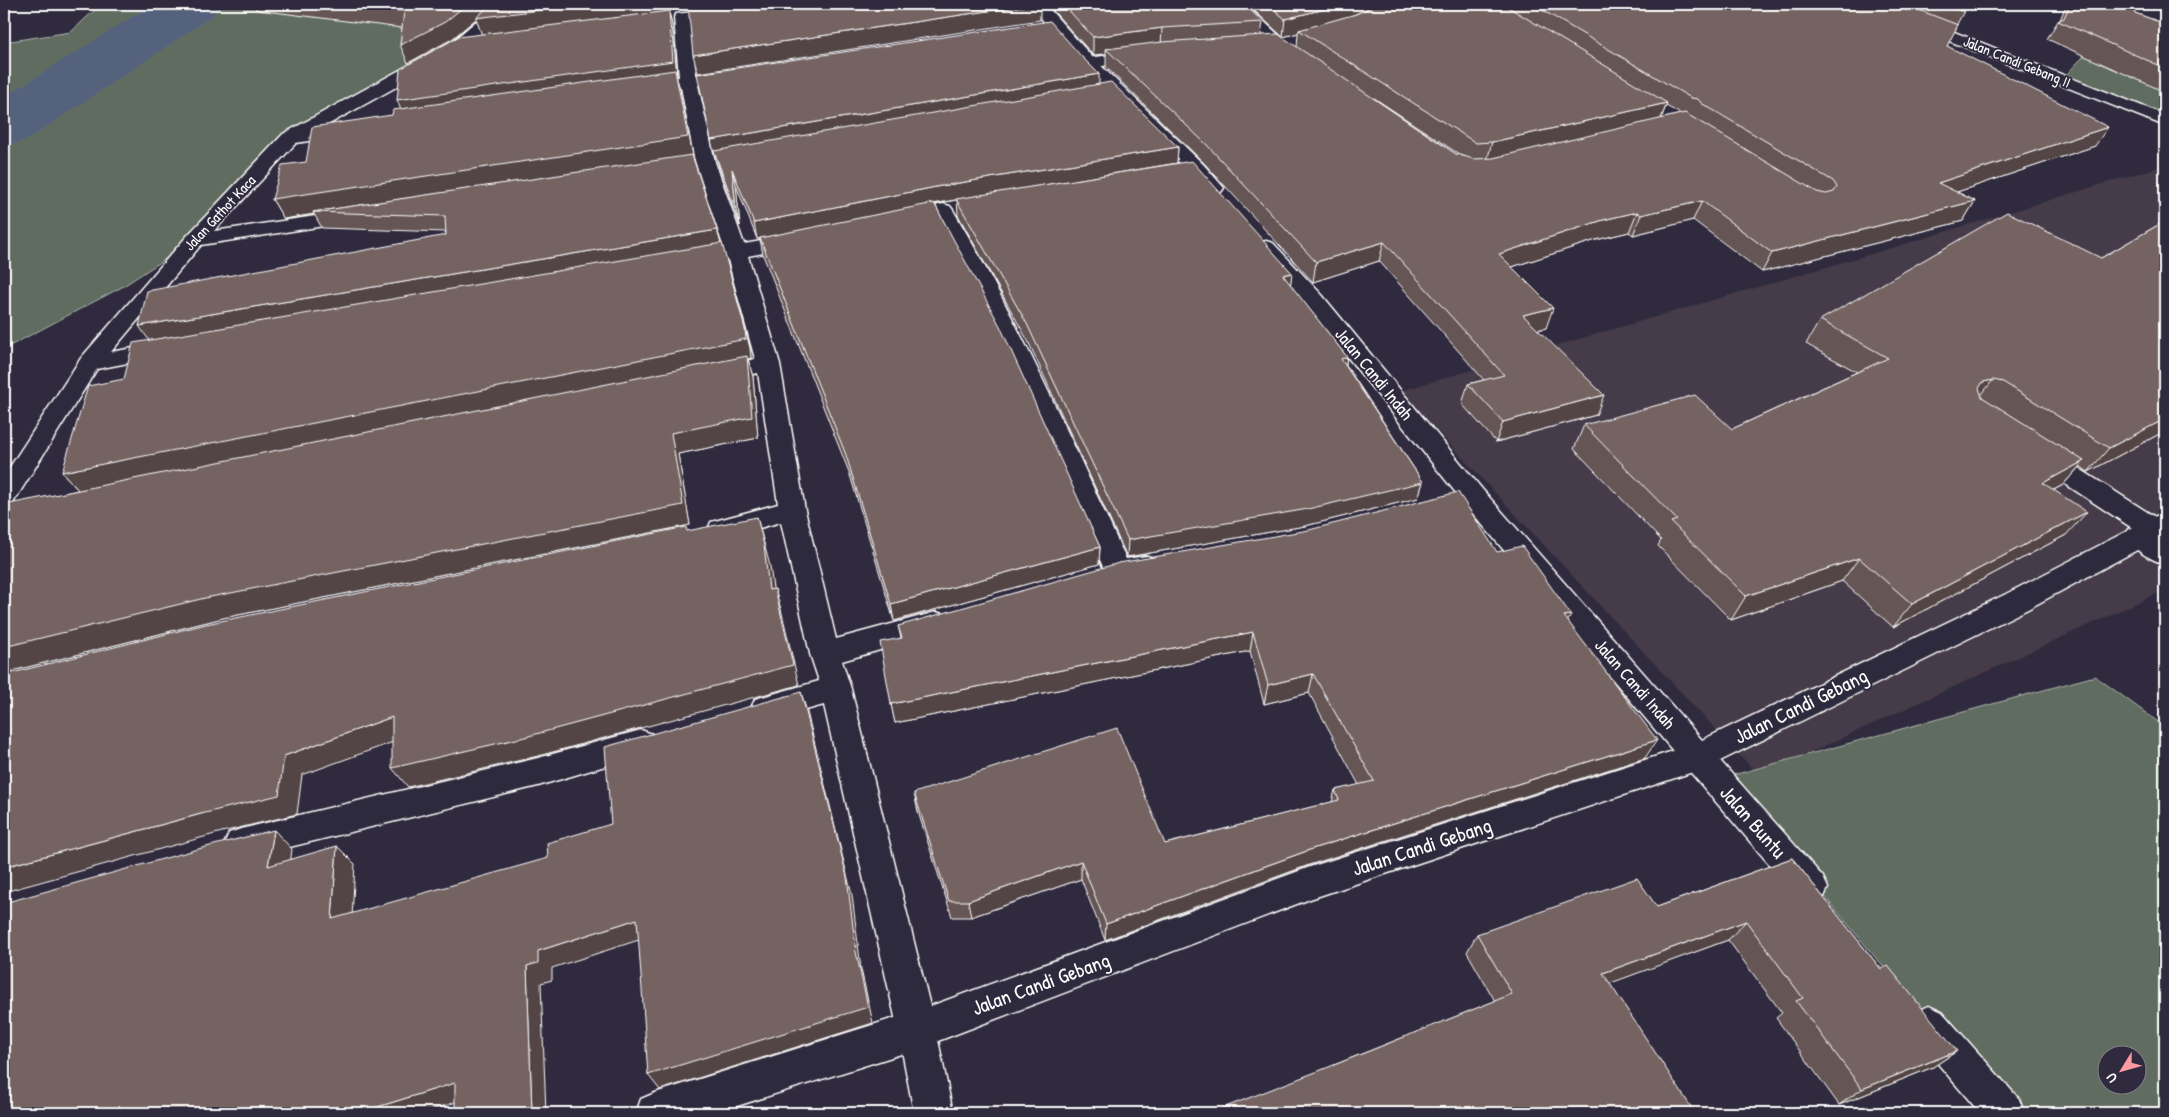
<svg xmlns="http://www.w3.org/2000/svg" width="2169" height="1117" font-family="'Patrick Hand',sans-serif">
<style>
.built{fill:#443b48}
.green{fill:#616c61;stroke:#b0b6b0;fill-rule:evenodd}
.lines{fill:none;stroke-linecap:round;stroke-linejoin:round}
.river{fill:#55627e;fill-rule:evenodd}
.street-casing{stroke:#fff;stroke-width:3}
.secondary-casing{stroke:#fff;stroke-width:3}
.street{fill:#2f2a3d;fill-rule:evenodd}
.secondary{fill:#2f2a3d;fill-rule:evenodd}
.wall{fill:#655554;stroke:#fff;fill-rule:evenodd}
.shaded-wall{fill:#524545;stroke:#fff}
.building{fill:#756362;stroke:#fff}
.labels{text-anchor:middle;stroke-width:4;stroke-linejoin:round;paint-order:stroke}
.far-street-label{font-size:15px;fill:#fff;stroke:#2f2a3d}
.street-label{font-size:18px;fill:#fff;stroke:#2f2a3d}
.near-street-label{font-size:21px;fill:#fff;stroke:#2f2a3d}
</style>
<rect width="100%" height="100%" fill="#2f2a3d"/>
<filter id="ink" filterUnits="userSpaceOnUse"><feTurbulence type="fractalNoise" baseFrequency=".02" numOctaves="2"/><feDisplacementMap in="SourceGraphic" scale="10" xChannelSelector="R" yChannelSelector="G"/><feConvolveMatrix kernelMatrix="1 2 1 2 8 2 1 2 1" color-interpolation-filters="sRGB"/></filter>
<g filter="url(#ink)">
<!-- built -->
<path class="built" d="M2165,165V590L1759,776L1400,391L1895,247Z"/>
<!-- green -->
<path class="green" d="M101,4H505L459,45L290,138L194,240L122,287L4,349V42L71,32Z
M2119,19L2165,33V114L2064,77Z
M2095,676L2165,727V1113H2004L1726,777ZM2106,1054H2136V1084H2106Z"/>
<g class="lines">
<!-- river -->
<path class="river" d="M153,4H220L212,16L27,140L4,146V97Z"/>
<!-- street casing -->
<g class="street-casing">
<path id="street" d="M496,4H513L465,49L322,128L347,124L354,126L356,130L354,134L296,143L214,231L356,210L363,212L366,216L363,220L201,245L111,352L166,342L174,344L178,349L174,354L97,369L13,503L4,505V476L81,358L187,236L283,134L453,41Z
M1228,4H1245L1285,41L1306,58L1304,62H1292L1273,49Z
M1861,4H1883L2165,115V126L1863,7Z
M726,8L732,10L734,13L732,16L690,21L696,75H712L715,79L712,83L698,85L715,162L744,244L797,235L804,237L807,241L804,245L748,256L780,364L805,510L836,639L936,612L946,615L950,623L946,631L842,661L851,689L936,1030L953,1113H914L898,1030L824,705L766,721L755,717L751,708L755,699L819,681L810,654L781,522L721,539L711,536L708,529L711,522L778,504L758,373L713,383L705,380L701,375L705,370L755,359L728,260L719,261L712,259L708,255L712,251L724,248L695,162L681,87L642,93L636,92L633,88L636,84L679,77L674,17L676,14Z
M1141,51L1147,52L1149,56L1147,60L1088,68L1082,67L1079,63L1082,59L1088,58Z
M1631,87L1637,88L1710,132L1712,136L1710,140L1703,142L1696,140L1625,96L1622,92L1625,88Z
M943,204L950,206L953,210C1019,322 1072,441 1126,559L1147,556L1157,559L1161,566L1157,573L1118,581L1108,578L1003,342L937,217L903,225L896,223L893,219L896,215Z
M2041,447L2050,450L2163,522L2165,531L2159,537L2165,541V564C2151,560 2132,549 2124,536L2128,529L2132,528L2032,462L2028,456L2032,450Z
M641,730L652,734L657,743L652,752L538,786L241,859L229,855L224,844L229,833L241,829L538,758Z
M1697,743L1708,747L1823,877L1828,888L1823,899L1811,904L1799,899L1686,767L1681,757L1686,747Z
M1929,1006L1942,1012L2019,1099L2024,1113H1980L1916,1038L1910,1025L1916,1012Z"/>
</g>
<!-- secondary casing -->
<g class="secondary-casing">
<path id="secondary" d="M1029,4H1045L1094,59L1203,164L1224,188L1221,192L1214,194L1207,192L1189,172L1082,67Z
M1266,241L1273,243L1322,295L1482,489L1702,740L2006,594L2156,516L2165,513V535L2026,610L1708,767L1310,899L917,1049L715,1113H636L641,1099L655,1093L917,1011L1310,867L1673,751L1464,503L1306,305L1259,251L1256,247L1259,243Z"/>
</g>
<!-- street -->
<use href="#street" class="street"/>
<!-- secondary -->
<use href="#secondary" class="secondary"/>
</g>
<!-- wall -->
<path class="wall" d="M254,4H670L671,11L669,12L672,25L677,75L676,76L680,89L693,156L717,230L750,348L751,358L748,359L753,377L758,438L678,454L690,525L223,618L4,673V507L78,490L62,472L124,379L149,340L446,235V232L322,228L314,214L284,219L272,199L306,162L392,115L401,109L482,34L476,19L452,39L408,63L402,28L257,10Z
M1047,4H1244L1263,22L1261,35L1297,47L1298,33L1283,37L1247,4H1968L1957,24L1947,46L2095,146L1957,192L1975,201L1963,221L1762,272L1693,220L1633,235L1629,232L1596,240L1512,267L1546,328L1538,330L1596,415L1496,442L1462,404L1468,384L1484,380L1379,261L1313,282L1204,163L1106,67V54L1093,55ZM1374,98L1459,154H1456ZM1666,106L1681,114L1661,119Z
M2068,4H2131L2135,13L2165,24V92L2047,39L2058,21L2060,20L2064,10Z
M1099,84L1178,147L1177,163L1292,273L1290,285L1347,357L1346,365L1423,482L1418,498L1305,526L1127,557L1028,341L958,215L957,200L935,204L1100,547L1099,564L894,621L849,472L763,255L760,239H757L736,185L740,226L719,167L711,140Z
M2165,221V431L2088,472L2080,466L2063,485L2054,490L2066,535L1893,627L1842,581L1731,620L1658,546L1661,540L1574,449L1584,425L1732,429L1857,372L1806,344L1820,320L2101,258Z
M1497,552L1568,621L1645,758L1309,865L1105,940L1081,879L971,917H952L918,812L914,793L1165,844L1332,802L1335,790L1359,785L1309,693L1264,704L1250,651L895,723L891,704L901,638L898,626Z
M1792,858L1881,969L1957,1051L1933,1067L1839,1105L1776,1018L1782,1013L1728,940L1609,983L1334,1065L1495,1001L1467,952L1477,934L1657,907Z"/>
<!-- shaded-wall -->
<path class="shaded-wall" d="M467,4H670L671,11L669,12L672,25L677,75L676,76L680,89L693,156L313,212L314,214L284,219L272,199L403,115L397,100L482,35L476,19L452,39L408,63L400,45Z
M1035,4H1040V20L698,73L693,55Z
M1344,4H1376L1339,22L1299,30L1298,33L1283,37L1285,19Z
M1162,28L1161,46L1106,49V54L1093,55V37Z
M1099,74V86L714,153L711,140Z
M1667,103L1660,121L1487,161L1492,142Z
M2108,127L2095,146L1927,202L1938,183Z
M1178,147L1177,163L943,202L757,239L754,223L941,186Z
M732,169L736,185L740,226L736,210Z
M1702,201L1693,220L1633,235L1641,215Z
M1975,201L1963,221L1762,272L1772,253Z
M1637,212L1629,232L1596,240L1493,273L1499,254L1603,220Z
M717,230L722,247L151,343L139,326Z
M1384,242L1379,261L1313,282L1316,262Z
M1292,273L1290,289L1283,275Z
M1553,308L1546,328L1516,334L1523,315Z
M745,329L750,348L751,358L748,359L753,377L758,438L678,454L690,525L223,618L4,673V647L671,433L79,491L62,472Z
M1347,357L1344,374L1341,359Z
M1993,380L1975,403L1966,405L1983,382Z
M1604,395L1596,415L1496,442L1503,422Z
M2165,419V431L2088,472L2109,448Z
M2084,461L2063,485L2023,506L2043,483Z
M1423,482L1418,498L1305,526L1127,557L1128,540Z
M2087,512L2066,535L1893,627L1912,604Z
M757,517L770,566L776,610L769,590Z
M1100,547L1099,564L894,621L891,604Z
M1859,558L1842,581L1731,620L1746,596Z
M775,589L781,609L799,685L538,756L408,787L392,768Z
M1571,615L1561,634L1564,616Z
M1253,632L1250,651L895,723L891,704Z
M1313,674L1309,693L1264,704L1268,685Z
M801,692L807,712L852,895L861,969L873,1023L660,1090L648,1075Z
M392,717L407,737L302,775L297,814L222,832L4,892V867L201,814L284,756Z
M1657,740L1645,758L1309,865L1105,940L1106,924L1315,848Z
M274,830L292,849L288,884L268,866Z
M337,846L355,864L351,936L332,919Z
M1081,861V879L971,917L968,901Z
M637,919L648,937L552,968V980L541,983L546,1113H532L527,966L538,951Z
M1746,921L1728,940L1589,991L1603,973Z
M1957,1051L1933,1067L1839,1105L1862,1089Z
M455,1083L472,1097L422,1113H358Z"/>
<!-- building -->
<path class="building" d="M340,4H467L445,22L400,45L404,11Z
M491,4H588L476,18Z
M702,4H1035L693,55L688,5Z
M1063,4H1244L1263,22L1162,28L1093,37Z
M1268,4H1344L1285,19Z
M1377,4H1503L1667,103L1492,142L1476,143L1299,30L1356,14Z
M1532,4H1903L1958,25L1947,46L2108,127L1938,183L1975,201L1772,253L1702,201L1641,215L1637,212L1603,220L1499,254L1553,308L1523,315L1604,395L1503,422L1468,384L1504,375L1384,242L1316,262L1206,144L1106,49L1162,42L1278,34L1456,154L1474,159L1493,158L1685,113L1817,192L1826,194L1834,192L1837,187L1833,181L1701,103L1698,99L1691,98Z
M1941,4H1968L1964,12Z
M2070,4H2131L2135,13L2165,24V68L2058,21L2064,18Z
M669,11L673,61L397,100L400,69L458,37Z
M1050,21L1081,56L1099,74L711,140L697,74Z
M675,70L688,137L272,199L282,165L306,162L312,127L392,115L393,110Z
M1111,82L1178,147L941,186L754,223L732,169L736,210L714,151Z
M692,155L717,230L139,326L147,291L446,235L445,216L313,212Z
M1192,161L1292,273L1283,275L1347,357L1341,359L1423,482L1308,509L1128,540L1027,324L956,199Z
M934,203L1000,326L1100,547L891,604L846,455L760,238Z
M2007,212L2101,258L2165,221V419L2109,448L2003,382L1993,380L1983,382L1979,388L1982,397L2084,461L2043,483L2087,512L1912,604L1859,558L1746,596L1671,522L1677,520L1584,425L1695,395L1732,429L1888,358L1820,320Z
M722,243L745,329L746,339L62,472L88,386L124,379L133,343Z
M747,356L752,417L671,433L683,505L205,598L4,647V505Z
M1458,492L1497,552L1522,546L1571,615L1564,616L1657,740L1315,848L1106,924L1081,861L968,901H949L914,793L1117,728L1165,844L1339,800L1335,790L1374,781L1313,674L1268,685L1253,632L891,704L880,642L902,638L898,626L1119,563L1309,530Z
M757,517L764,545L769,590L775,589L793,665L525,737L392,768V717L284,756L279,795L201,814L4,867V675L206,624L686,527L687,531Z
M801,692L847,877L856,952L868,1007L648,1075L637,919L538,951V963L527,966L532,1113H455V1083L358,1113H4V903L202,848L274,830L268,866L337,846L332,919L548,858L547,843L611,824L605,747Z
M1792,858L1881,969L1888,966L1957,1051L1862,1089L1796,1001L1803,998L1746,921L1603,973L1695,1113H1210L1334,1065L1512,994L1477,934L1637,878L1657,907Z"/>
</g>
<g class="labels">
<!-- far-street labels -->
<g class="far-street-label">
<text transform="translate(2017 62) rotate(22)" y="5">Jalan Candi Gebang II</text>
<text transform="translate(220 213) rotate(-47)" y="5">Jalan Gathot Kaca</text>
</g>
<!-- street labels -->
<g class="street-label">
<text transform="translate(1374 374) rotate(51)" y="6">Jalan Candi Indah</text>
<text transform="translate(1635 684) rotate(49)" y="6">Jalan Candi Indah</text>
</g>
<!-- near-street labels -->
<g class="near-street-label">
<text transform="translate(1801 706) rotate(-26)" y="7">Jalan Candi Gebang</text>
<text transform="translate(1753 822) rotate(49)" y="7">Jalan Buntu</text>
<text transform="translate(1422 847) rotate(-18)" y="7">Jalan Candi Gebang</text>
<text transform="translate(1041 984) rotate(-20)" y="7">Jalan Candi Gebang</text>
</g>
</g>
<!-- margin -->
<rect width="2169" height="1117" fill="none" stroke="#2f2a3d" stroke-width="20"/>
<rect x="10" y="10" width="2149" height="1097" fill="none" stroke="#fff" stroke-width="2" filter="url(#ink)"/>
<!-- north arrow -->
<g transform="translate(2122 1070) rotate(233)"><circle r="24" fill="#2f2a3d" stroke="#827f8b"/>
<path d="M0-4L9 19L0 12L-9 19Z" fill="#ff9aa2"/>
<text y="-8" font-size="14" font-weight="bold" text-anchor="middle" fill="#ffffff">U</text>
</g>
</svg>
